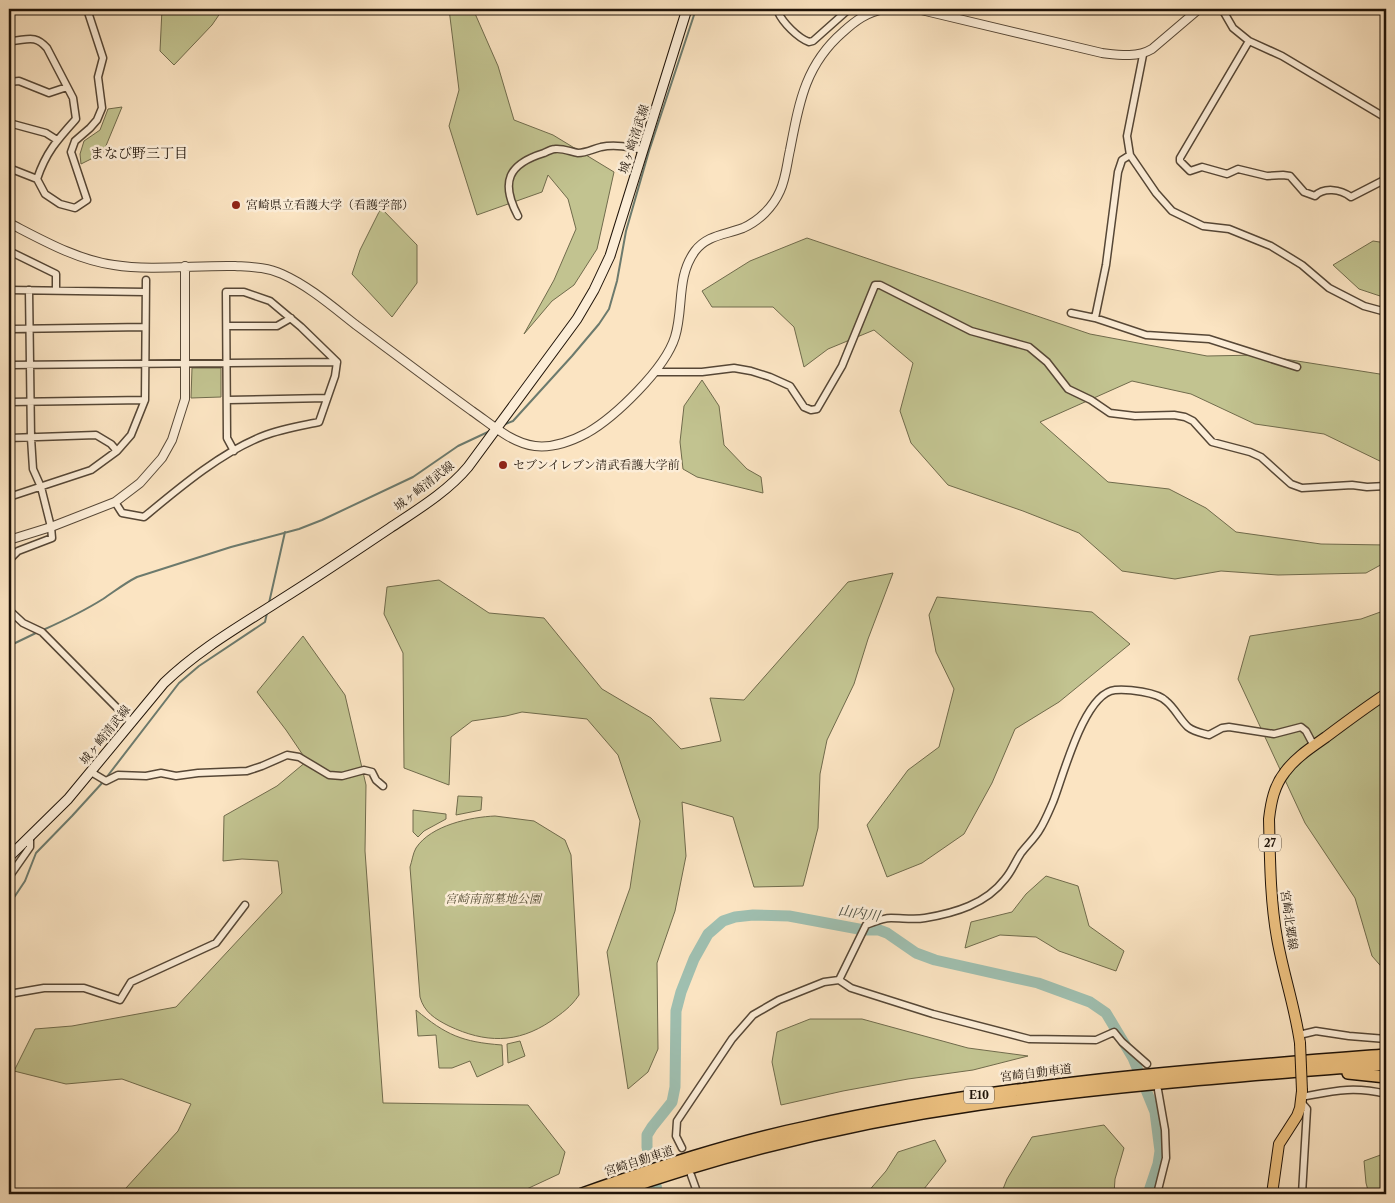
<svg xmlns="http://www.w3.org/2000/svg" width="1395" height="1203" font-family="'Libre Caslon Text','Noto Serif JP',serif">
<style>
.green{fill:#c2c390;stroke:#706b4c}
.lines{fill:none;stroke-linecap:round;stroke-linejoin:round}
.stream{stroke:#6c7a6d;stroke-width:2}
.river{stroke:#9fbfb0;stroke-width:11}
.minor-casing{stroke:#564736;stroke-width:9}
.tertiary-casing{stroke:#564736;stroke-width:10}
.secondary-casing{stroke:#1f1308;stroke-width:11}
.primary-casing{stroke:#1f1308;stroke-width:12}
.motorway-casing{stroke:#1f1308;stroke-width:14}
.minor{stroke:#fcedd7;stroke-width:6}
.tertiary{stroke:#fcedd7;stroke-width:8}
.secondary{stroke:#fcedd7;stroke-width:9}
.primary{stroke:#eec281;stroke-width:10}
.motorway{stroke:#eec281;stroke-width:11}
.primary-bridge-casing{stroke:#1f1308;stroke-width:12;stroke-linecap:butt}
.primary-bridge{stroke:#eec281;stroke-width:10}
.poi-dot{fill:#8f2418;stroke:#fcedd7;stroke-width:2}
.labels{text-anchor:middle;stroke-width:5;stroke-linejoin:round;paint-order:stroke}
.shield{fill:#fcedd7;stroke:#615446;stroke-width:1}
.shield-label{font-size:11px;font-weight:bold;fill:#1f1308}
.street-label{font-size:12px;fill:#1f1308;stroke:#fcedd7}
.poi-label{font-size:12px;fill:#1f1308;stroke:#fcedd7;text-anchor:start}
.park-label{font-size:12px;font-style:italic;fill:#585138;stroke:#fcedd7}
.neighbourhood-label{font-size:14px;fill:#1f1308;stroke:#fcedd7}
.water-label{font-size:14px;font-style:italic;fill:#4c4f43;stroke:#fcedd7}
</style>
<rect width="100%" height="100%" fill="#fbe4c2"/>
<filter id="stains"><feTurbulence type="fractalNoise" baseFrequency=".004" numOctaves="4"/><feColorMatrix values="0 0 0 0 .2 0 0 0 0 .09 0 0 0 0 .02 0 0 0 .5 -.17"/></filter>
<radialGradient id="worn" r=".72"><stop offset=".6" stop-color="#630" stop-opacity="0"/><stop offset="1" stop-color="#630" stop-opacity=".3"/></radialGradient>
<!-- green -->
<path class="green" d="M162,9H223L212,25L174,65L160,51Z
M449,9H473L498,66L514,120L553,135L614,172L597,249L574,285L552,301L524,334L554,280L576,229L568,199L548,175L542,192L477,215L449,126L459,90Z
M122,107L103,153L81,164L80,154L84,141L100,130L108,109Z
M381,208L417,245V283L392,317L352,274L360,250Z
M807,238L1090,334L1207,356L1259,355L1386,375V464L1324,434L1255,424L1191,394L1132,381L1040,422L1108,482L1169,489L1206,508L1236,532L1321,544L1386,545V562L1366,573L1278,575L1221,571L1175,579L1122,571L1079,533L1023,511L948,485L911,443L900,411L913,363L874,330L828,349L804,367L794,327L773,307H712L702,291L750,261Z
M1373,241L1386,243V298L1359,289L1333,265Z
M192,368H221V397L191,398Z
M702,380L719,406L724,445L747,469L761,477L763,493L697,477L683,469L680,442L684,406Z
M893,573L868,639L854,684L827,740L820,774L818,828L803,886L754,887L733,817L682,802L686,856L675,911L657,963L658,1049L648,1072L628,1089L607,952L630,888L640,821L618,755L587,719L522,712L506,716L472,721L451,737L449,785L404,768L403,653L384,614L387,587L439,580L489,613L544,618L602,689L651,718L681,749L721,741L710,698L744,700L848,582Z
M937,597L1092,612L1130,644L1059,702L1015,729L992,783L964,834L922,863L887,877L867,825L908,770L939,747L954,689L936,652L929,615Z
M1386,610V972L1372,956L1355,898L1305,823L1238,679L1250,636L1361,619Z
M303,636L345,695L366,785L365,851L383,1103L528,1105L565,1152L559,1174L516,1194H124L126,1188L178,1131L191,1104L122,1079L66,1084L14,1071L35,1029L72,1026L176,1007L282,893L278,861L242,859L223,861L224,816L277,786L307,761L286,730L257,692Z
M458,796L482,797L481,810L456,815Z
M413,810L446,814V819L424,831L418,837L413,832Z
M495,816L534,821L565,840L571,855L579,995C571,1007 562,1013 551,1021C517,1044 485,1043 449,1026C435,1019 424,1012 420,997L410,867C412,861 413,853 416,848C431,825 471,817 495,816Z
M1046,876L1078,886L1089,926L1124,951L1116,971L1059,951L1036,937L1000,935L965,948L971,922L1012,912L1026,894Z
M416,1010C446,1035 462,1042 502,1045L503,1065L477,1077L470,1061L452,1068H439L436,1035L418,1036Z
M810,1019H862L968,1048L1028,1056L973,1070L908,1079L843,1091L781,1105L772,1062L777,1032Z
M520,1041L525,1056L508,1063L507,1044Z
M1104,1125L1124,1148L1115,1179L1114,1194H1001L1007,1179L1032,1137Z
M935,1140L946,1161L920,1194H866L886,1171L898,1152Z
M1386,1153V1194H1369L1366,1183L1364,1161Z"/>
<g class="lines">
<!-- stream -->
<path class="stream" d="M503,425L513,421L572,356L599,324L609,309L617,281L626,231L649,151L696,9
M269,603L285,532
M43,630C63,621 84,611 103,599C115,591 125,583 137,577L231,547L299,529L322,520L413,477L458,446L490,431
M9,646L38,632
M106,778L179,683L199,666L265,622L267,613
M9,905L25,881L36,853L72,816L103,782"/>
<!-- river -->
<path class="river" d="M658,1194L647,1147V1135L652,1127L672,1102L675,1087L676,1011L681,992L694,959L708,934L723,921L735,917L753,915L789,916L864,930H879L887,933L916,953L935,960L1038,983L1090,1002L1106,1013L1133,1058L1155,1112L1160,1151L1158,1164L1148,1194"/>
<!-- minor casing -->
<g class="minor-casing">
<path id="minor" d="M780,9L778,12C783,23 798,38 809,42L813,41L849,9
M1222,9L1233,28L1249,41L1282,56L1386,118
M9,41C26,41 34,33 47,48L73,98L76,119C58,139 46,152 37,179
M1249,41L1180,158V161L1190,171L1202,167L1227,174L1238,169L1267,176L1283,175L1290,176L1304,192L1315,196C1324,187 1340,189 1351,197L1386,179
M1143,55L1127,136L1130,155L1156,193L1172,211L1203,226L1229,229L1271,246L1302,265L1329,288L1364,306L1386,312
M9,82L19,81L49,93L67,87
M9,123L46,133L57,140
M9,168L37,179L45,194L60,204L75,208L87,200L71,152L75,141L90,128L97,120L102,108L98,77L103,58L87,9
M518,216C500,182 508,164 544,153C548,151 552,149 555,149C563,148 571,152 578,153C586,153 593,149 601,147C615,144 629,147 643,150
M9,251L56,274V290
M9,290L145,292
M1071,313L1095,318L1146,335L1209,339L1297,367
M1095,318L1106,265L1118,172L1122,160L1130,155
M227,326H277L291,318
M9,329L145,327
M9,365L337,362
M655,372H702L734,368L751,371L770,377L790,386L804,407L811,410L817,409L842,366L875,285H880L971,331L1029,347L1047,362L1068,389L1091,400L1110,413L1135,416L1174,415L1185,417L1193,421L1212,442L1250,452L1261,457L1291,484L1302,488L1352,485L1367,487L1386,486
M228,400L327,398
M9,402L145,400
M9,438L96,435L111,444L117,451
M234,451L227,438L226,292H244L270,301L301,327L337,362
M9,497L91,470L117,451L131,435L145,400L146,280
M115,502L122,513L144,517C179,488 220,453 263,436C281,429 300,426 319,422L335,376L337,362
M9,560L18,551L52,538L51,527L41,487L33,469L31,438L29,290
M9,610L23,623L42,632L131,722
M91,772L106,781L118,775L146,776L161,773L176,776L198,773L247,771L262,766L287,755L299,757L329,775L342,776L364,770L372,772L376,780L383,786
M9,877L30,847V838
M839,980L866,925C874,922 883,918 891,918C903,918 914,920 925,918C955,913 986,904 1005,879C1012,871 1015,862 1021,853C1027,845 1035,838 1040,829C1045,821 1049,811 1053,802C1063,777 1084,693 1115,690C1128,689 1157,692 1166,701C1175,708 1180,720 1188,727C1194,732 1202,733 1209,735L1222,728L1229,727L1274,734L1301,727L1306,731L1314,746
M9,994L44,988H84L120,1000L131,982L216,943L245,905
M1299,1035L1316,1031L1349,1036L1386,1039
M1301,1097C1334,1091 1353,1086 1386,1094
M1301,1102L1307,1109L1302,1194
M682,1148L676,1136L677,1121L732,1039L753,1015L779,1000L824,982L839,980L851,988L933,1014L1029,1039L1096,1040L1114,1032L1122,1042L1147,1064
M691,1175L696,1189L695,1194
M1157,1194L1166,1158L1165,1130L1158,1090"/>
</g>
<!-- tertiary casing -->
<g class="tertiary-casing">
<path id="tertiary" d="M917,9L1102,53C1119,55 1137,58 1152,49L1199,9
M9,223C42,240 77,260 114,265C151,271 197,265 235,266C251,267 267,267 282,274C309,286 333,307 356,325C395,354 433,383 472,411C491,424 511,443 535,446C552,448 572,441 587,433C615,417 665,369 675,337C684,308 676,277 695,251C707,235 725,235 743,228C759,221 773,207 780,191C786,178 787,163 790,150C799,103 805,65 843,32C855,21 867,12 884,9
M9,540L51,527L115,502L140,483L162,458L172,440L185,399V266"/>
</g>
<!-- secondary casing -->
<g class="secondary-casing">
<path id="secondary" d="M9,857L68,799L164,683C199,649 242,625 282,599C319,576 354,552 390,528C417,510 447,492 468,467L577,319L594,290L610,256L687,9"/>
</g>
<!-- primary casing -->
<g class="primary-casing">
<path id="primary" d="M1300,1043C1295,1007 1283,973 1277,938C1270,899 1270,858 1269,819C1271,802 1274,786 1285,772C1296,757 1312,747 1326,737C1346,722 1366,707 1386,694
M1272,1194L1279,1144L1297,1116L1300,1108L1302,1091"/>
</g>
<!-- motorway casing -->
<g class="motorway-casing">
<path id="motorway" d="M1348,1073L1386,1077
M582,1194C656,1168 730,1143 807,1127C997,1084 1192,1070 1386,1055
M610,1194C729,1152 854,1122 980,1104C1115,1085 1250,1075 1386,1064"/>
</g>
<!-- minor -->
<use href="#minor" class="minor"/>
<!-- tertiary -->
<use href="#tertiary" class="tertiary"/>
<!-- secondary -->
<use href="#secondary" class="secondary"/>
<!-- primary -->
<use href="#primary" class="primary"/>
<!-- motorway -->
<use href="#motorway" class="motorway"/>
<!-- primary-bridge casing -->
<g class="primary-bridge-casing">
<path id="primary-bridge" d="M1300,1043L1302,1091"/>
</g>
<!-- primary-bridge -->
<use href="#primary-bridge" class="primary-bridge"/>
</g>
<!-- markers -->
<g class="poi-dot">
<circle cx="236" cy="205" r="5"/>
<circle cx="503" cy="465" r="5"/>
</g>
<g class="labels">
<!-- shield labels -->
<g class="shield">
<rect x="1259" y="834.5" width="22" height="17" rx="4"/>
<rect x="964" y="1086.5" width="30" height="17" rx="4"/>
</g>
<g class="shield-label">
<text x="1270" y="847">27</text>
<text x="979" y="1099">E10</text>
</g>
<!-- street labels -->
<g class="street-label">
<text transform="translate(634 139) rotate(-72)" y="4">城ヶ崎清武線</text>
<text transform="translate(424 486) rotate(-38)" y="4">城ヶ崎清武線</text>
<text transform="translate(105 735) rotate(-51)" y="4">城ヶ崎清武線</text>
<text transform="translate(1289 920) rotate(82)" y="4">宮崎北郷線</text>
<text transform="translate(1036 1073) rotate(-7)" y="4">宮崎自動車道</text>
<text transform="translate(639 1161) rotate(-18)" y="4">宮崎自動車道</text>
</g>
<!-- poi labels -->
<g class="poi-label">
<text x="246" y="209">宮崎県立看護大学（看護学部）</text>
<text x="513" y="469">セブンイレブン清武看護大学前</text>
</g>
<!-- park labels -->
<g class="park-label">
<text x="493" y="903">宮崎南部墓地公園</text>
</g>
<!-- neighbourhood labels -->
<g class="neighbourhood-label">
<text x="139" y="158">まなび野三丁目</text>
</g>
<!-- water labels -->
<g class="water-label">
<text transform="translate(859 913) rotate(9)" y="5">山内川</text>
</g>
</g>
<!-- margin -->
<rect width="1395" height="1203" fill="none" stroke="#fbe4c2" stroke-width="30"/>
<rect x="10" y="10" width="1375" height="1183" fill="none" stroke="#1f1308" stroke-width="2.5"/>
<rect x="15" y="15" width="1365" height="1173" fill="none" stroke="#1f1308"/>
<rect width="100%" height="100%" filter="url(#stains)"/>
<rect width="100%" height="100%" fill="url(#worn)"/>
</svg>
